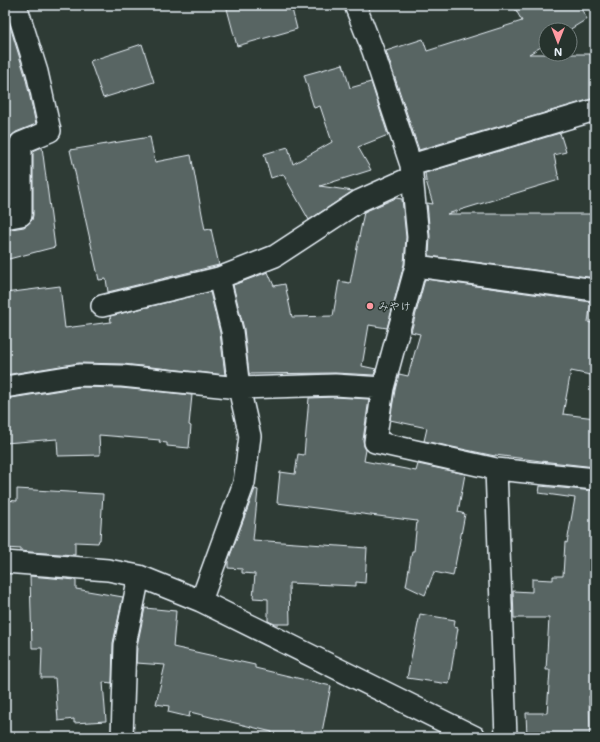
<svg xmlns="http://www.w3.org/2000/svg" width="600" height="742" font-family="Mali,'Klee One',sans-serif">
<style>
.building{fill:#596563;stroke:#e8f1f8}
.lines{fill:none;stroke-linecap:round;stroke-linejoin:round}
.street-casing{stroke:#e8f1f8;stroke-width:24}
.street{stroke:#26332d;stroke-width:21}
.poi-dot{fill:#ff9aa2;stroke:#26332d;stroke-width:1.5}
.labels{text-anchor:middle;stroke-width:3;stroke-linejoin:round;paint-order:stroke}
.poi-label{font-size:11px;fill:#e8f1f8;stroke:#26332d;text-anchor:start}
</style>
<rect width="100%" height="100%" fill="#2e3b35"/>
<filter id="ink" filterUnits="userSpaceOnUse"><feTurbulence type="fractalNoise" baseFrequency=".025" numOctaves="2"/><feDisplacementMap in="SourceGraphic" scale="8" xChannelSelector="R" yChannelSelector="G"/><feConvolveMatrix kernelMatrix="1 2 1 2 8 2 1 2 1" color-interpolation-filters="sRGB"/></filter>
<g filter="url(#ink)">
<!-- building -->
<path class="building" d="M226,5H291L297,29L237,46Z
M513,5H579L587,19L569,30H546V44L529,54H595V98L419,150L386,51L423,39L427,51L522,21Z
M5,10L25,75L36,124L16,132L11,136L9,143V160L5,161Z
M142,44L154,82L103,98L90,61Z
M343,64L350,88L371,82L388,135L358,147L371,170L320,186L353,191L309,220L283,174L271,178L264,154L288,147L293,164L332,142L320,106L314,108L304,75Z
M560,133L566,152L554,155L559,180L447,214H595V278L429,256L430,236L427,203L433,204L426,181L425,173Z
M150,137L155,162L191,155L205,230L211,229L219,265L108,292L106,279L99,280L70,150Z
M42,147L55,247L5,260V230L24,227L28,224L32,220L33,215V151Z
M396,198L402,199L406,237L404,264L387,328L369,325L362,366L376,369L374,375L335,373L249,374L244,329L233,285L268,272L274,286L285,284L292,317L333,316L339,281L350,283L364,212Z
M425,279L591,302L588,322L595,324V376L571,371L563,414L595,418V467L541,461L495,455V456L424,441L427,428L390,420L395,390L399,374L408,376L420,334L411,332Z
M60,286L65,328L111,322L110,316L210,292L220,333L225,375L123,364L79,363L5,375V293Z
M80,387L121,388L192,395L189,425L191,426L189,448L167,446V443L159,442L160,440L99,435L100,455L58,456L57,439L5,443V399Z
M335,397L369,399L363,440L364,446L366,450L364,461L416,471L418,464L465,474L458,512L465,514L453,576L434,572L425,595L406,586L412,551H414L417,521L277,503L280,472L295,474L298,454L304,455L309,398Z
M540,486L595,491V696H589L590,737H527L526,713H547L550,670H546L549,618H514L513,591L532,592V579L553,580V576H563L565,542L567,543L575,498L539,493Z
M17,489L103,494L100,540H99L98,543L75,542V555L30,552L21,551V549L5,548V500L17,501Z
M255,489L258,490L253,540L367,548L365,583L356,582V586L289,583L290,624H275L268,621V599L253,598L255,574L242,573V569L228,568V561Z
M30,576L76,580V589L123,597L113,643L112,683L103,682L106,721L74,723V719L58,721L55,678H41L42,648H32Z
M145,608L176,611L173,647L255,665V668L331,686L321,737H271L272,732L190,712L189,717L168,712L169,706L156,704L165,665L136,663L137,646Z
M420,614L455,620L454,627L458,628L449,684L407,678Z"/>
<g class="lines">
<!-- street casing -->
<g class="street-casing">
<path id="street" d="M355,5L373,51L411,165L418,237L416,266L383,388L375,442L496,469L595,479
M411,165L595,110
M5,218L21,215V143L50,131L37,72L16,5
M416,266L595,290
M102,306L219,278L275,256L359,201L412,177
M5,387L79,375L122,376L239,388L335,385L383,388
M496,469L506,737
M5,562L108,570L139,576
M201,601L244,483L250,436L239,388L232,331L219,278
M122,737L125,645L139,576L201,601L475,737"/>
</g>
<!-- street -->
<use href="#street" class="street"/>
</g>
</g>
<!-- markers -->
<circle class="poi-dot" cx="370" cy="306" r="4"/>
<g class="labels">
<!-- poi labels -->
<g class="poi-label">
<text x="378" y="310">みやけ</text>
</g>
</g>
<!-- margin -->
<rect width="600" height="742" fill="none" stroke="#26332d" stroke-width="20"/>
<rect x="10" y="10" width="580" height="722" fill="none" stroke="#e8f1f8" stroke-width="1.5" filter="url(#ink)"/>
<!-- north arrow -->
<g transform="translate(558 42) rotate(180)"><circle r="19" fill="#26332d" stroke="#747f7e"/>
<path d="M0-3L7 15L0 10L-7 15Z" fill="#ff9aa2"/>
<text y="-6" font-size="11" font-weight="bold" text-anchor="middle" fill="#e8f1f8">N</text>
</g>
</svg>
